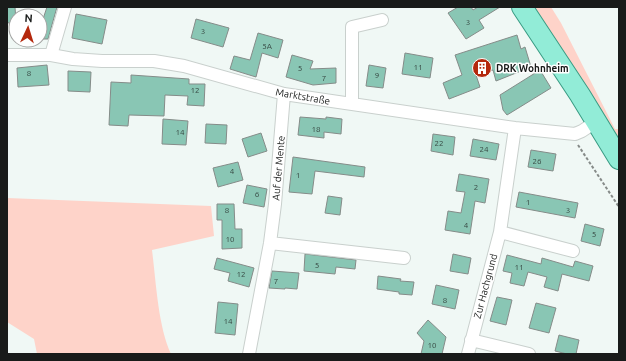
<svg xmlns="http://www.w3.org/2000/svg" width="626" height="361" font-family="Ubuntu,sans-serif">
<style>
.green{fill:#fed3c9}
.building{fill:#89c6b4;stroke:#858c89}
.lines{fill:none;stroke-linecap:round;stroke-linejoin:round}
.street-casing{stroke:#c9d0cd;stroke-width:14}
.primary-casing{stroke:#399b83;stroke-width:22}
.path{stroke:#868b89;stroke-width:2;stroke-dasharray:3 2;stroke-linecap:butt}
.street{stroke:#fff;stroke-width:12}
.primary{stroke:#92ecd7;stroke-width:20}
.labels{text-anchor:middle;stroke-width:3;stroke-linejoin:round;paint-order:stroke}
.number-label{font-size:8px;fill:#354640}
.poi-label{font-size:10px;font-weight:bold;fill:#191b1a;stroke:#fff;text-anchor:start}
.street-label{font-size:10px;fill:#191b1a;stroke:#fff}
</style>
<rect width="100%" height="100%" fill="#f0f8f5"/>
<!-- green -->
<path class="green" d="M522,7H551L561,23L615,129H619V159Z
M7,198L211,206L214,236L152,250C156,281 158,326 171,354H37L34,339L7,322Z"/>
<!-- building -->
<path class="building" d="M7,7H15L16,22L7,23Z
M47,7H57L48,39H40V23L42,22Z
M458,7H471L473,10L478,7H500L479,20L484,28L466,39L448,13Z
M76,14L107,20L102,44L72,38Z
M196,19L229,28L223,47L191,38Z
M258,33L283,40L278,58L262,53L256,77L230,69L234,56L250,60Z
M517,35L521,49L525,47L531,67L496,81L493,70L476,75L480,87L449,99L443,83L462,75L455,55Z
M405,53L433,58L430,78L402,74Z
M292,55L313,61L310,69L336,68V83L313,85L286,77Z
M47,65L49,85L18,87L17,68Z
M369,65L386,68L383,88L366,86Z
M540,70L551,88L507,115L503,110L500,95Z
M68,71L91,72L90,92L68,91Z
M131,75L189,79V84H205L204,106L187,105L188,96L165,95L164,116L129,115L128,126L109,125L111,82L131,83Z
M300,117L326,119V117L342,119L341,134L324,132V138L298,135Z
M163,119L188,121L186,145L162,144Z
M206,124L227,125L226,144L205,143Z
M261,133L267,151L248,157L242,139Z
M433,134L455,137L453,155L431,151Z
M473,139L499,144L496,160L470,156Z
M531,150L556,154L553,171L528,167Z
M293,157L365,167L364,177L315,171L312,194L289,192Z
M238,162L243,180L218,187L213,168Z
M459,174L489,179L485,203L475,201L470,234L445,230L448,211L461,213L465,192L456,191Z
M247,185L267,189L264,207L243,203Z
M519,192L578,203L575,218L516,207Z
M328,196L342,198L340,215L325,213Z
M217,204H234L235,229H242V248L222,249V220H217Z
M585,224L604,229L600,246L581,241Z
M305,254L356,260L355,269L336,267L335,274L304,271Z
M453,254L471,258L468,274L450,271Z
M507,255L541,264L542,258L573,267L575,261L593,266L589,281L562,274L558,291L544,287L547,277L528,272L524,286L510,283L512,273L503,271Z
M217,258L254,268L249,287L228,281L230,273L214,269Z
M272,271L299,273L297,289L285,288V289L269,288Z
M378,276L401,279L400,281L414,282L412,295L399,294V292L377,289Z
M436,285L459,290L455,309L432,304Z
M497,297L512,300L506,325L490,321Z
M218,302L238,304L235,335L215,333Z
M536,303L556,308L549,333L529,328Z
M428,320L446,337L442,354H421L424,341L417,333Z
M559,335L579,340L576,354H567L555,351Z"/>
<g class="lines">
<!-- street casing -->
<g class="street-casing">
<path id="street" d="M7,55H51L73,59L102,61H154L184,66L284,94L515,128L575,134L582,131L597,121
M51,55L65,7
M352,103V27L382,20
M500,232L573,251
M270,243L404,258
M471,340L529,354
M249,354L270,243L275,204L284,94
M468,354L500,232L515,128"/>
</g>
<!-- primary casing -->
<g class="primary-casing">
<path id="primary" d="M522,7L580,95L619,159"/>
</g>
<!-- path -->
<path class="path" d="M578,145L619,207"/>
<!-- street -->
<use href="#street" class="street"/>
<!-- primary -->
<use href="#primary" class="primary"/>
</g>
<!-- icons -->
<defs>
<g id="building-disc" transform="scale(1)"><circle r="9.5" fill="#b4280d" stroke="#fff"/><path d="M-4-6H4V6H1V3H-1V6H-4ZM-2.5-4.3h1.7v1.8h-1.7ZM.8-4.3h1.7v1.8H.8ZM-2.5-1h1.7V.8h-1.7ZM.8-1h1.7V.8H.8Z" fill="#fff"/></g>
</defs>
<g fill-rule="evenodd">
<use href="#building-disc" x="482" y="68"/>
</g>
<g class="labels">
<!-- number labels -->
<g class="number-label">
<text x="468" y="25">3</text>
<text x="203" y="34">3</text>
<text x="267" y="49">5A</text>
<text x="418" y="70">11</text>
<text x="300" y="71">5</text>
<text x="29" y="76">8</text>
<text x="377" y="78">9</text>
<text x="324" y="81">7</text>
<text x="195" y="93">12</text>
<text x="316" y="132">18</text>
<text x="180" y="135">14</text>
<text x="439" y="146">22</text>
<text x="484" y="152">24</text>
<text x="537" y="164">26</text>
<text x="232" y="174">4</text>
<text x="298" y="178">1</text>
<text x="476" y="190">2</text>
<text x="257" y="197">6</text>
<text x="528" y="205">1</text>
<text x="227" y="213">8</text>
<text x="568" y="213">3</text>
<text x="466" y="228">4</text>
<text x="594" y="237">5</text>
<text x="230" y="242">10</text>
<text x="317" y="268">5</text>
<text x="519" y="270">11</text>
<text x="241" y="277">12</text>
<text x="276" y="284">7</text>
<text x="445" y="303">8</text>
<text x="228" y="324">14</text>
<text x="432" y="348">10</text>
</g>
<!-- poi labels -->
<g class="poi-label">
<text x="496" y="72">DRK Wohnheim</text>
</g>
<!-- street labels -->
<g class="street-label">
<text transform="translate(303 96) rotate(10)" y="4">Marktstraße</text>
<text transform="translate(278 168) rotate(-85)" y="4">Auf der Mente</text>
<text transform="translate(485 286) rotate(-75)" y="4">Zur Hachgrund</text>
</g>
</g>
<!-- border -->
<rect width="626" height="361" fill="none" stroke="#191b1a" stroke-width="16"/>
<!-- north arrow -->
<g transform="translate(28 28) rotate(4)"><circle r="19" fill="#ffffff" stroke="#a3a4a3"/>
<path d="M0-3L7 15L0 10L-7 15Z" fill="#b4280d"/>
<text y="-6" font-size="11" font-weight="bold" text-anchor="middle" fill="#191b1a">N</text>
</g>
</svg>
